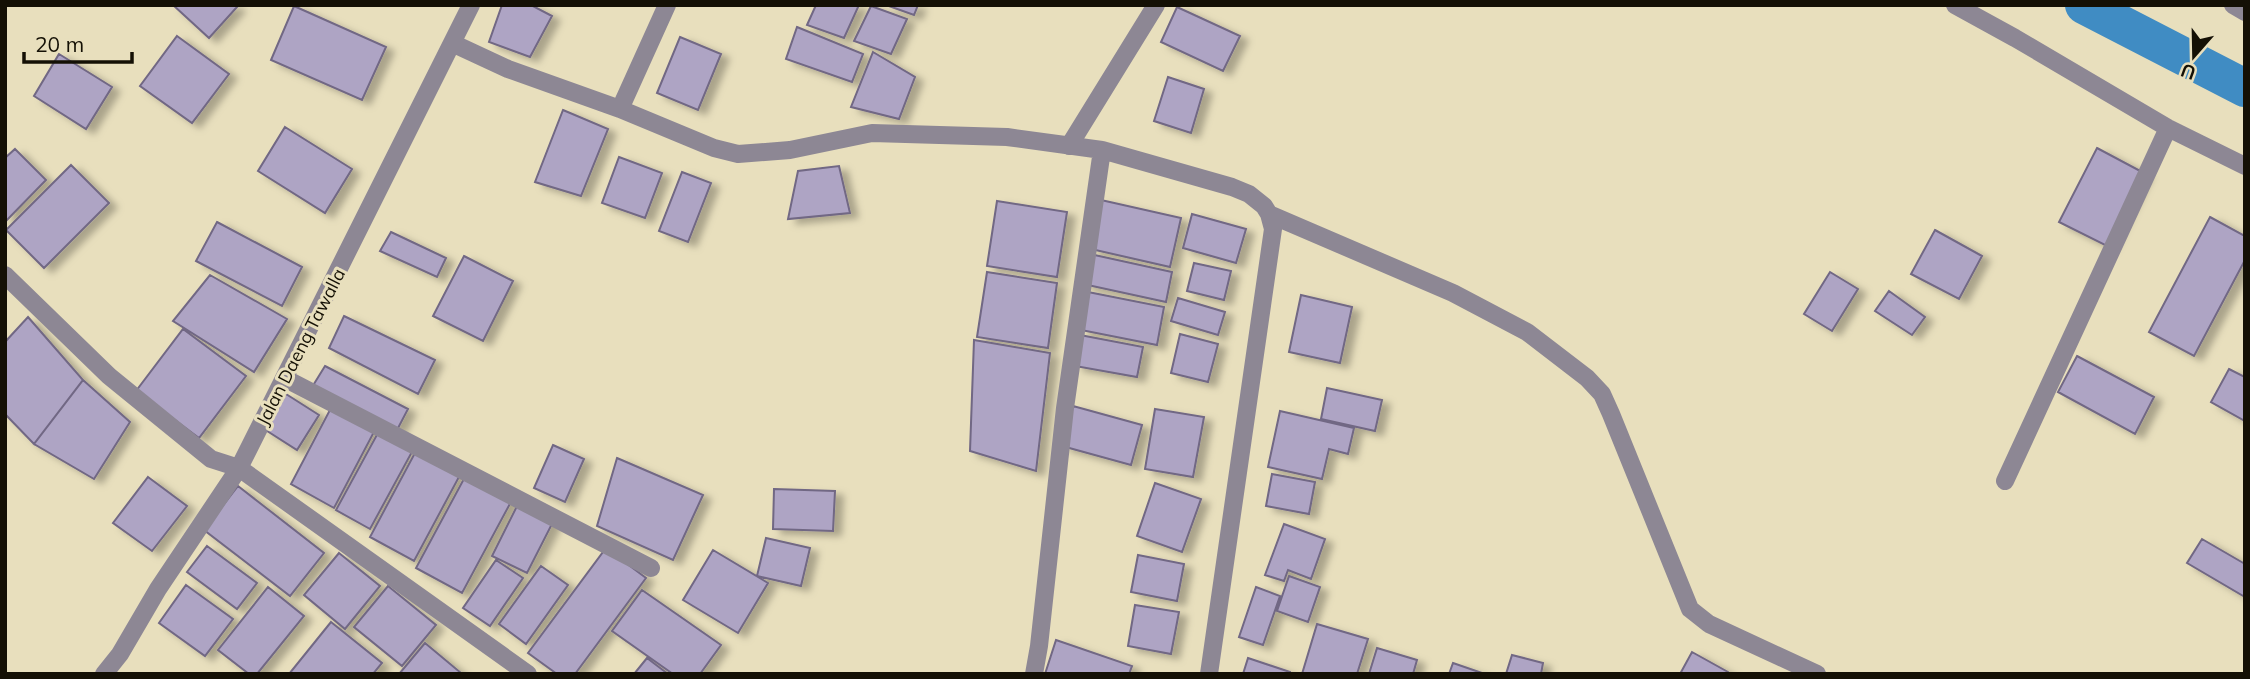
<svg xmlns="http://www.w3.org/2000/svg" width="2250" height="679" font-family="Mulish,sans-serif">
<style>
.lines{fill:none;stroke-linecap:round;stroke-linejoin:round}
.canal{stroke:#408cc3;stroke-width:38}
.building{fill:#aea4c4;stroke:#716784;stroke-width:2;filter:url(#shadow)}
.minor{stroke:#8d8794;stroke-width:18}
.labels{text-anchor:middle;stroke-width:6;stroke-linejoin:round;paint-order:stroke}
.street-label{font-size:18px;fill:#141005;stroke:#e8dfbd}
</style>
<defs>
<filter id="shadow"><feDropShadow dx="8" dy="4.5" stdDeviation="3.5" flood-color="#0004"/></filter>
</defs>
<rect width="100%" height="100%" fill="#e8dfbd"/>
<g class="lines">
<!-- canal -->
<path class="canal" d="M2084,5L2245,88"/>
</g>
<!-- building -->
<path class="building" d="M173,5H235L237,7L209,38Z
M502,5H531L552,16L530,57L489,42Z
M816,5H859L844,38L807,25Z
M886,5H918L914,15Z
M294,6L386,47L362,100L271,60Z
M871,6L907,19L891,54L854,41Z
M1177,7L1240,36L1223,71L1161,42Z
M797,27L863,54L852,82L786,59Z
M177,36L229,74L192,123L140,86Z
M680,37L721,54L698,110L657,93Z
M873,52L915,77L899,119L851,107Z
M59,54L112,87L86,129L34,96Z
M1168,77L1204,89L1191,133L1154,121Z
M563,110L608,129L581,196L535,182Z
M285,127L352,169L325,213L258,171Z
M2097,148L2144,173L2107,246L2059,222Z
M15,149L46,180L5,222V158Z
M619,157L662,173L645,218L602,203Z
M71,165L109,203L44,268L6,230Z
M839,166L850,213L788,219L798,171Z
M682,172L711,183L688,242L659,231Z
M1101,200L1181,218L1170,267L1091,249Z
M997,201L1067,212L1057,277L987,266Z
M1192,214L1246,229L1236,263L1183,248Z
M2210,217L2245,236V260L2194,356L2149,332Z
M217,222L302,267L282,306L196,261Z
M1935,230L1982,256L1959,299L1911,274Z
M391,232L446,258L437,277L380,251Z
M1090,254L1172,272L1166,302L1083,284Z
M464,256L513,281L483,341L433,316Z
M1194,263L1231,271L1224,300L1187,291Z
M987,272L1057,283L1048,348L977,337Z
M1830,272L1858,289L1832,331L1804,314Z
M210,275L287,319L254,372L173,321Z
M1889,291L1925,317L1912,335L1875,311Z
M1088,292L1164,307L1157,345L1081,330Z
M1301,295L1352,307L1340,363L1289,352Z
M1178,298L1225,312L1218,335L1171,321Z
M344,316L435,360L418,394L329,348Z
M28,317L83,380L34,444L5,414V342Z
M183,329L246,376L199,438L136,391Z
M1180,334L1218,344L1208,382L1171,373Z
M1080,335L1143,347L1137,377L1075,366Z
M974,340L1050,353L1036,471L970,451Z
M2077,356L2154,397L2135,434L2058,392Z
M325,366L408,409L397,430L309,392Z
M2229,369L2245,377V421L2211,402Z
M83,380L130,422L94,479L34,444Z
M1327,388L1382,400L1375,431L1321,419Z
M286,394L319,415L297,450L264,429Z
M332,406L375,430L334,508L291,484Z
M1073,406L1142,425L1131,465L1062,446Z
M1155,409L1204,417L1193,477L1145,469Z
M1280,411L1354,428L1348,454L1329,449L1322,479L1268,467Z
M379,431L413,450L370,529L336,510Z
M553,445L584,459L565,502L534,488Z
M416,451L460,475L414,561L370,537Z
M617,458L703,495L673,560L597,526Z
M1272,474L1315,482L1309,514L1266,506Z
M466,475L512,500L462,593L416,568Z
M148,477L187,506L152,551L113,523Z
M1155,483L1201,499L1182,552L1137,536Z
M238,486L324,553L290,596L204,530Z
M774,489L835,491L833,531L773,529Z
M519,502L554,520L527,573L492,556Z
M1284,524L1325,539L1311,579L1288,570L1284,581L1265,575Z
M766,538L810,548L801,586L757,576Z
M2202,539L2245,564V597L2187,563Z
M207,546L257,583L237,609L187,572Z
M606,548L646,578L575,674H557L528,653Z
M713,550L768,583L738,633L683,600Z
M339,553L380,586L345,629L304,595Z
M1138,555L1184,564L1177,601L1131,592Z
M496,560L523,578L490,626L463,608Z
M541,566L568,585L526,644L499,624Z
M1289,576L1320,587L1308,622L1277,611Z
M186,585L233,619L205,656L159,623Z
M388,586L436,625L402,666L354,627Z
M268,587L304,616L257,674H249L218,650Z
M1256,587L1280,596L1263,645L1239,637Z
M642,590L721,645L700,674H673L612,631Z
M1135,605L1179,612L1171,654L1128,646Z
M331,622L382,663L373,674H289Z
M1317,624L1368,639L1357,674H1302Z
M1056,640L1132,666L1129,674H1045Z
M425,643L461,673L460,674H399Z
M1377,648L1417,660L1413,674H1369Z
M1692,652L1728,672V674H1680Z
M1512,655L1543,663L1541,674H1506Z
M647,658L668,674H634Z
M1248,658L1290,672V674H1243Z
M1453,663L1482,673V674H1449Z"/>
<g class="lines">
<!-- minor -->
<path class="minor" d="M1955,5L2015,38L2168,128L2245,166
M2233,5L2245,12
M452,43L508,69L620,109L714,148L738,154L790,150L872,133L1007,137L1102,150L1232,187L1249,194L1264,206L1269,214L1273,229L1209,674
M620,109L667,5
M1069,146L1156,5
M1269,214L1453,293L1527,332L1587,378L1602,394L1611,414L1690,609L1709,624L1817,674
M5,275L109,376L211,459L239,468L528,674
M286,379L651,568
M2005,481L2168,128
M104,674L120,654L158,589L239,468L471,5
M1034,674L1039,646L1065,408L1102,150"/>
</g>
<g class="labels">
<!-- street labels -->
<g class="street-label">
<text transform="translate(301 347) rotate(-63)" y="6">Jalan Daeng Tawalla</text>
</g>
</g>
<!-- border -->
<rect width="2250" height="679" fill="none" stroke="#141005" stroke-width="14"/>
<!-- north arrow -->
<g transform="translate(2194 56) rotate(200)" stroke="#e8dfbd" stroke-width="5" paint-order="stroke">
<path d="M0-5L12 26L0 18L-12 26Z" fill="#141005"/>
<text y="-10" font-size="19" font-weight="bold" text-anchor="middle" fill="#141005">U</text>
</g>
<!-- scale -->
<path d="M24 52v10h108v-10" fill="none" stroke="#141005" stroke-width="3.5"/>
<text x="35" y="52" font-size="21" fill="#141005" stroke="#e8dfbd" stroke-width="5" paint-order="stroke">20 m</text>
</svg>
